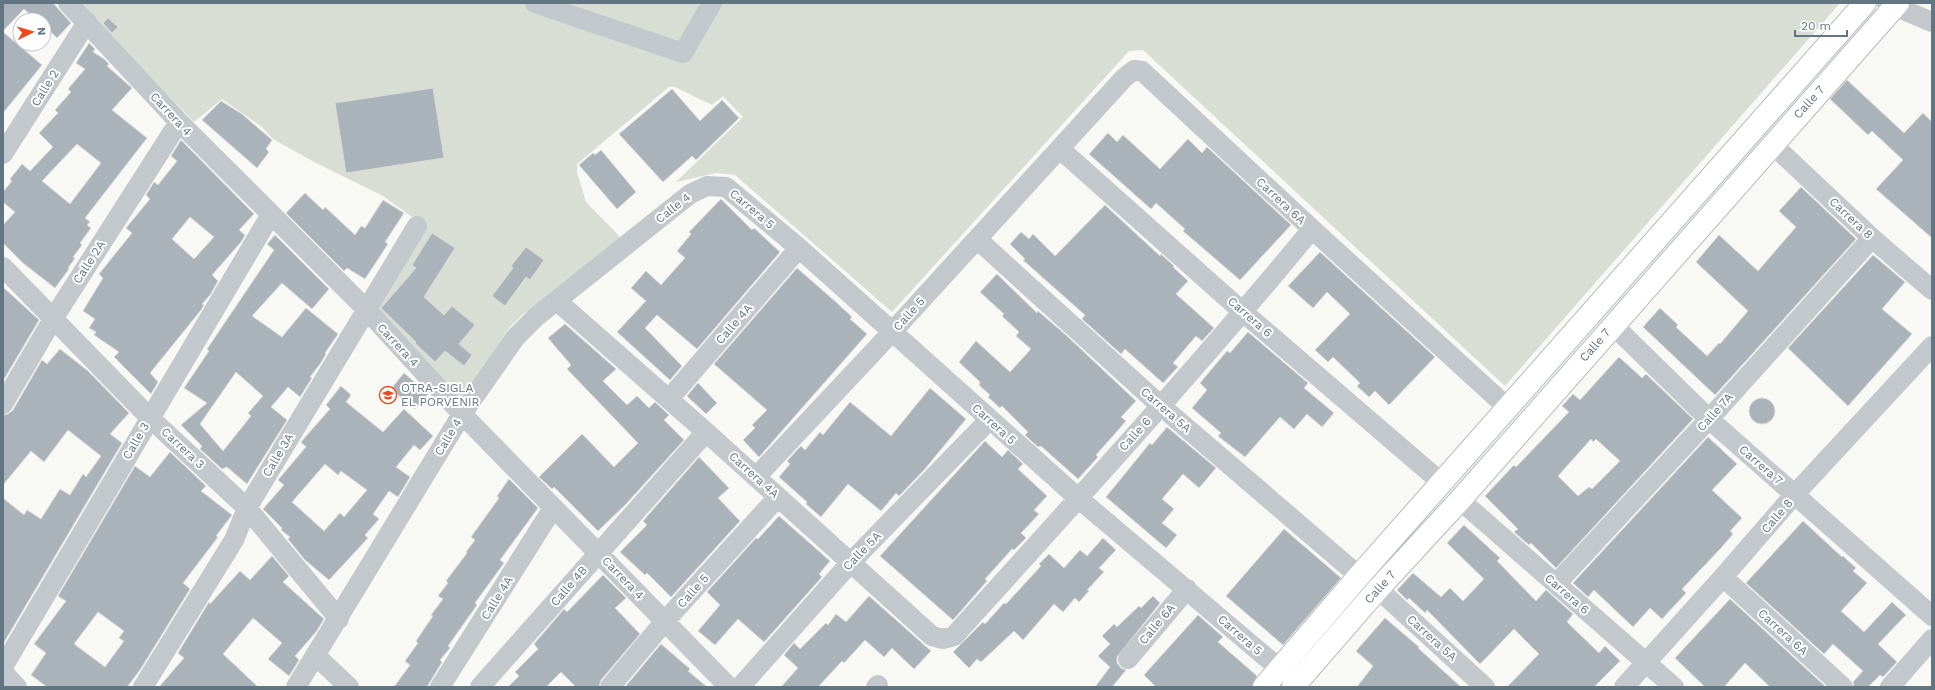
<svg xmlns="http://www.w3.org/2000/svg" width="1935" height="690" font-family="'Work Sans',sans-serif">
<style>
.green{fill:#d8ded4}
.building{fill:#a9b3b9;stroke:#dadad7;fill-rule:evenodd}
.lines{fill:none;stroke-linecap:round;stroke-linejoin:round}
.major-casing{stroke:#b4babe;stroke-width:24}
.minor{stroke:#c3c8cc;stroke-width:20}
.major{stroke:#fff;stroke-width:22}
.labels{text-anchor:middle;stroke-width:4;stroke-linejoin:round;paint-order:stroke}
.street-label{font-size:12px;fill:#617582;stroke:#fff}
.poi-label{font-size:12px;fill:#617582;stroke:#fff;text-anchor:start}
</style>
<rect width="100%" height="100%" fill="#f8f8f5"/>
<!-- green -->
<path class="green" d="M77,3H1840L1505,386L1143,50L1129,51L892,312L735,175L716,173L676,182L743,117L723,96L712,105L675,87H669L577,164V172L586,202L625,242L537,306L523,314L510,327L462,398L375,310L426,227L383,196L316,163L273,139L262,127L222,99L194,122Z"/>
<!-- building -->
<path class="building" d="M3,3H53L71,23L57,38L47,28L44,27V20H36L24,9L3,31Z
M108,18L118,27L112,33L103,23Z
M3,32L42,65L3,113Z
M89,43L95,49L93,52L104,59L109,64L107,66L132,88L112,110L147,138L85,218L90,222L87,225L91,228L80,243L82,245L73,257L75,258L68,268L69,269L55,288L23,263L3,243V225L15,212L3,202V192L12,181L10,179L22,164L30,171L53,147L39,133L58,113L55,110L71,92L68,89L85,69L76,63ZM77,144L101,163L70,204L42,181Z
M1847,80L1904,133L1923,113L1932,122V238L1876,189L1903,160L1872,131L1868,135L1830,99Z
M433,88L444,158L346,173L335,103Z
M672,89L700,121L722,100L739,118L696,160L692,156L663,182L619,134Z
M221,101L242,114L272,140L266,149L269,152L257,168L202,120Z
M1108,133L1117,142L1123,135L1160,169L1188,139L1202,153L1207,147L1291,225L1240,280L1183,231L1185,229L1156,203L1151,209L1089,154Z
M181,140L254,214L239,230L245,235L241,242L212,275L218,281L210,295L202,304L204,305L201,310L150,373L158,382L151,394L114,357L119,352L94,335L96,332L89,328L95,319L83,311L103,278L99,274L132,233L126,228L150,199L146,195L154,182L158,185L177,161L171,156ZM190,217L214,237L194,259L172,239Z
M601,150L636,192L617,209L579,165L593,153L595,155Z
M1801,187L1856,239L1715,395L1643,327L1660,308L1678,325L1676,327L1707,356L1719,343L1720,344L1748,311L1696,262L1719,235L1758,271L1796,227L1779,211Z
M305,193L323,210L325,207L355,235L361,226L365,228L383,200L404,213L385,242L388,244L365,279L347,268L344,271L286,213Z
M721,199L752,230L754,228L780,252L697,349L657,315L645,328L682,366L670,380L617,332L646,301L631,288L646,271L661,285L685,258L677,251L691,234L689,232Z
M1105,205L1160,256L1161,254L1174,266L1173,267L1188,281L1176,294L1214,328L1202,341L1196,336L1173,363L1178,367L1163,383L1125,349L1121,354L1082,319L1085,315L1023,260L1025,259L1010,244L1021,232L1029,239L1033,234L1055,256Z
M432,233L455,248L424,297L444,315L452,306L475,325L459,344L472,355L464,366L445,351L435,362L415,343L416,342L381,308L416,268L412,265Z
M275,235L329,289L312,309L282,283L252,316L282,337L306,308L338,334L325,353L326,354L320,364L310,377L312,378L300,397L288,387L271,407L287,420L247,484L227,467L222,469L200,449L202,446L181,425L207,403L184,388L209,351L207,349L274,250L267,244ZM236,372L263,396L248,413L251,416L223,451L200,424Z
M526,247L544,260L530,280L526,277L505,306L492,296L513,268L511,266Z
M1320,252L1435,357L1389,405L1375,391L1369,397L1357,386L1360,383L1333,357L1328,362L1315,350L1350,314L1327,292L1313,308L1288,286Z
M1873,255L1905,282L1882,309L1912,334L1848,406L1788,348Z
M797,268L837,303L852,317L850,319L867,334L759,457L743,440L755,428L752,425L767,410L714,364Z
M997,274L1037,313L1038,311L1067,336L1136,401L1121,417L1126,421L1096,455L1098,457L1078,479L1041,446L1038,447L1025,435L1028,432L1002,406L1000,408L988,397L990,395L979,385L980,382L959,362L976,341L1010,372L1031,349L1016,336L1019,332L1002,316L1004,314L980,292Z
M3,287L39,320L3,381Z
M565,324L616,369L603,381L627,405L637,396L649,408L655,402L669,415L664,420L684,440L626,504L598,531L554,487L552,489L539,477L582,434L614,467L638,443L567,369L571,365L548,338Z
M1248,332L1308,383L1304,388L1334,413L1322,427L1307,414L1294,429L1280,417L1245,457L1218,436L1221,433L1192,408L1207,390L1200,383L1227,351L1230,353Z
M60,349L88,371L129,413L110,434L122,443L3,644V498L24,515L27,510L41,519L60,489L70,495L83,474L86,477L101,456L68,430L44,462L31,451L3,485V415L8,414L13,410L42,360L47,364Z
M1619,357L1642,378L1646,374L1693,419L1556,568L1531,543L1529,545L1514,532L1518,529L1485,496L1514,465L1516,467L1569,412L1562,406L1573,394L1580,400ZM1591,439L1593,442L1596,439L1620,461L1592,489L1589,487L1578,496L1558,476Z
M404,373L428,394L415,409L391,389Z
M698,383L717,403L706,414L687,396Z
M341,386L351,395L346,402L383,432L404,409L433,436L420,450L414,445L396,467L410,477L398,497L389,491L373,514L379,519L365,535L368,538L329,580L305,560L288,539L290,537L281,530L282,528L263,509L284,485L278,480L306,447L301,442L330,409L326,405ZM325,464L338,475L341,471L367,490L344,517L340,513L324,531L292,502Z
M930,388L966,419L924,470L899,496L896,493L881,511L848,484L821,517L806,504L807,502L779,477L790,464L787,461L801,446L805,450L820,432L823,435L850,402L891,436Z
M1749 411a13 13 0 1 1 26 0a13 13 0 1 1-26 0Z
M1167,427L1216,468L1199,488L1183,474L1162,499L1174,509L1162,523L1177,535L1166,548L1106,497L1150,443L1152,445Z
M1708,437L1737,464L1712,490L1742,518L1730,531L1733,534L1721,548L1682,589L1686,593L1662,619L1650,608L1633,627L1594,590L1588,597L1573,583Z
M985,441L1002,457L1008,450L1023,464L1018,469L1047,496L1034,510L1039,514L1021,533L1026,538L1014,550L1012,549L985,579L987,581L953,620L880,556Z
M170,452L206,486L201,491L232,515L216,536L218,537L183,583L190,589L140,670L127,687H47L31,675L46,653L34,644L66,601L58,596L135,466L150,477ZM98,612L124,631L119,638L124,641L105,667L74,644Z
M699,457L729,488L718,498L740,521L671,597L647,573L645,575L620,552L647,525L643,521Z
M509,479L538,508L500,560L504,563L475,603L477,605L448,646L450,648L440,660L442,662L427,687H394L410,665L405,661L418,643L416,641L433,616L431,615L443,599L438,596L448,583L446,581L467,553L466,552L475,540L471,537L499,498L497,496Z
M779,516L830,561L819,574L822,577L764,642L738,619L715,645L698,631L720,605L707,592L756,538L758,539Z
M1803,521L1842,557L1843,556L1856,568L1853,571L1867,583L1841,611L1864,632L1892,602L1906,615L1878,644L1897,662L1883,677L1880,675L1868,687H1854L1853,682L1863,671L1833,644L1824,654L1746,583Z
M1464,525L1500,558L1497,561L1536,601L1546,590L1573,614L1567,622L1599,653L1605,646L1620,661L1594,687H1507L1539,654L1514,629L1480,664L1427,610L1425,613L1409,598L1407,600L1397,590L1413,573L1441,597L1450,588L1463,601L1484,579L1447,543Z
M1284,529L1341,578L1283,645L1226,596Z
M1103,538L1116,550L1099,568L1104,572L1087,590L1089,591L1079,602L1075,598L1063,612L1054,604L1023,640L1014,631L981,662L977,659L969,668L953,652L983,622L985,624L1004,603L1006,604L1041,566L1039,564L1049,554L1064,568L1080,550L1087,556Z
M272,556L289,576L283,582L324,619L316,632L295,656L299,660L289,676L268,659L282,643L253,618L223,654L258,687H159L184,658L178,653L209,602L210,604L240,571L250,580Z
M603,575L626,598L615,608L640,634L601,680L599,687H576L561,672L546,687H508L519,676L515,672L538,649L534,644L564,609L567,612Z
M869,596L931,651L914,669L892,648L884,657L865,640L844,663L842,661L818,687H781L798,668L784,655L794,643L800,649L826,623L828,625L836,614L846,622Z
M1153,596L1160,603L1117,657V663L1121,668L1126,670L1112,687H1095L1110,667L1098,656L1110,644L1102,636L1114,624L1117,627L1139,606L1141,608Z
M1730,599L1826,687H1770L1745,663L1724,687H1705L1675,658Z
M1198,615L1223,637L1218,642L1257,676L1252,687H1156L1144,675Z
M1385,618L1419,647L1418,648L1461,687H1357L1373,666L1356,651Z
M661,644L690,669L688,671L707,687H625Z"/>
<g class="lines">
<!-- major casing -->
<g class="major-casing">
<path id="major" d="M1264,687L1359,576L1865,3
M1293,687L1378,589L1460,500L1898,3"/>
</g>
<!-- minor -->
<path class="minor" d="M68,3L179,122L366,309L462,414L729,687
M535,3L683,53L712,3
M1887,3L1932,22
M1772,144L1872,238L1932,290
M1060,149L1243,312L1442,483
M3,154L87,22
M977,239L1161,406L1359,576
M3,267L150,418L247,508L339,619
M557,301L706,432L932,636L943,639L954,636C1075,502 1197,369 1312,229
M1613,325L1709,419L1932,616
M669,399L799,248
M3,404L53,319L179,122
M756,477L892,332L1124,78L1134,70L1142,71L1312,229L1508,408
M1460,500L1674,687
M1723,577L1843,687
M1556,584L1709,419L1872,238
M1378,589L1485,687
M315,655L349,687
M1128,659L1187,589
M3,667L270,216
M3,672L17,687
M143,687L234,540L247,508L417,226
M296,687L462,414L515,338L536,317L690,194L707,186L726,187L799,248L1078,498L1280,669L1292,681
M440,687L553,508
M480,687L706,432
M610,687L665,621L778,497
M740,687L851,562L989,420
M876,687L878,685
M1624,687L1723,577L1795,494L1932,346
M1890,687L1932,639"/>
<!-- major -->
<use href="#major" class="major"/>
</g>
<!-- icons -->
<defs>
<g id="school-ring" transform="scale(0.9)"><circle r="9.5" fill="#fff" stroke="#f0471d" stroke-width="1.5"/><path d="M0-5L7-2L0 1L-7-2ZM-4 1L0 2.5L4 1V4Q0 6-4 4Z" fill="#f0471d"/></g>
</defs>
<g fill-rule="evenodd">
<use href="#school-ring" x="388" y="395"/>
</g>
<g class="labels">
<!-- street labels -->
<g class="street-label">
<text transform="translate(45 88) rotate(-58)" y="4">Calle 2</text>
<text transform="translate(1809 102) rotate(-48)" y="4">Calle 7</text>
<text transform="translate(171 114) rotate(47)" y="4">Carrera 4</text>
<text transform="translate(1281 201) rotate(43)" y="4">Carrera 6A</text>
<text transform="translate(673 208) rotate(-38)" y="4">Calle 4</text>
<text transform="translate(752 209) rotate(40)" y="4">Carrera 5</text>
<text transform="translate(1851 218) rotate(43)" y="4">Carrera 8</text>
<text transform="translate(89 262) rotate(-57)" y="4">Calle 2A</text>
<text transform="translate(909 314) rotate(-48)" y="4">Calle 5</text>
<text transform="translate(1250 317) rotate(41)" y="4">Carrera 6</text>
<text transform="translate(734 324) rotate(-49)" y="4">Calle 4A</text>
<text transform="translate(398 345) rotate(47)" y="4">Carrera 4</text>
<text transform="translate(1595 345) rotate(-49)" y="4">Calle 7</text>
<text transform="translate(1166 410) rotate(41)" y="4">Carrera 5A</text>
<text transform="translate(1715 412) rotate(-48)" y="4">Calle 7A</text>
<text transform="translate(994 424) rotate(42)" y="4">Carrera 5</text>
<text transform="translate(1135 434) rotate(-48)" y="4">Calle 6</text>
<text transform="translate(448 437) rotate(-59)" y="4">Calle 4</text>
<text transform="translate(136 441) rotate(-60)" y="4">Calle 3</text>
<text transform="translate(183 448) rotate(43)" y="4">Carrera 3</text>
<text transform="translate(278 455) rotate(-59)" y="4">Calle 3A</text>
<text transform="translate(1761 465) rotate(41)" y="4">Carrera 7</text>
<text transform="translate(754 475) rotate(42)" y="4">Carrera 4A</text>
<text transform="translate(1777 516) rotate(-49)" y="4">Calle 8</text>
<text transform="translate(862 551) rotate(-46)" y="4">Calle 5A</text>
<text transform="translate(623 578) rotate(46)" y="4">Carrera 4</text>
<text transform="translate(569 586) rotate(-49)" y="4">Calle 4B</text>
<text transform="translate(1380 587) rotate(-48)" y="4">Calle 7</text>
<text transform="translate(693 591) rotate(-48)" y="4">Calle 5</text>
<text transform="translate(1567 594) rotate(41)" y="4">Carrera 6</text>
<text transform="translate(497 598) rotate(-58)" y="4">Calle 4A</text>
<text transform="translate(1157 624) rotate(-50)" y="4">Calle 6A</text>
<text transform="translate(1783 632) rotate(42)" y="4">Carrera 6A</text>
<text transform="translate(1240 635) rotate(41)" y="4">Carrera 5</text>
<text transform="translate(1432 638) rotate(42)" y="4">Carrera 5A</text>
</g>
<!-- poi labels -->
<g class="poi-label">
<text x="401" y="392">OTRA-SIGLA<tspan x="401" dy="14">EL PORVENIR</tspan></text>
</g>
</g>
<!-- border -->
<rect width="1935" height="690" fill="none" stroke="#617582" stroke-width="8"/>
<!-- north arrow -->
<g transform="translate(32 32) rotate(85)"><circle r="19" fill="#ffffff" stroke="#c0c8cd"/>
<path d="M0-3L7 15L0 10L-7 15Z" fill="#f0471d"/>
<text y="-6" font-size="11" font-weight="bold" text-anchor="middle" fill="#617582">N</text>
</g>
<!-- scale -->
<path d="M1795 30v6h52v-6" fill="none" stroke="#617582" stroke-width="2"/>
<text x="1801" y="30" font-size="12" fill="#617582" stroke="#ffffff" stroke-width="3" paint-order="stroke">20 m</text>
</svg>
